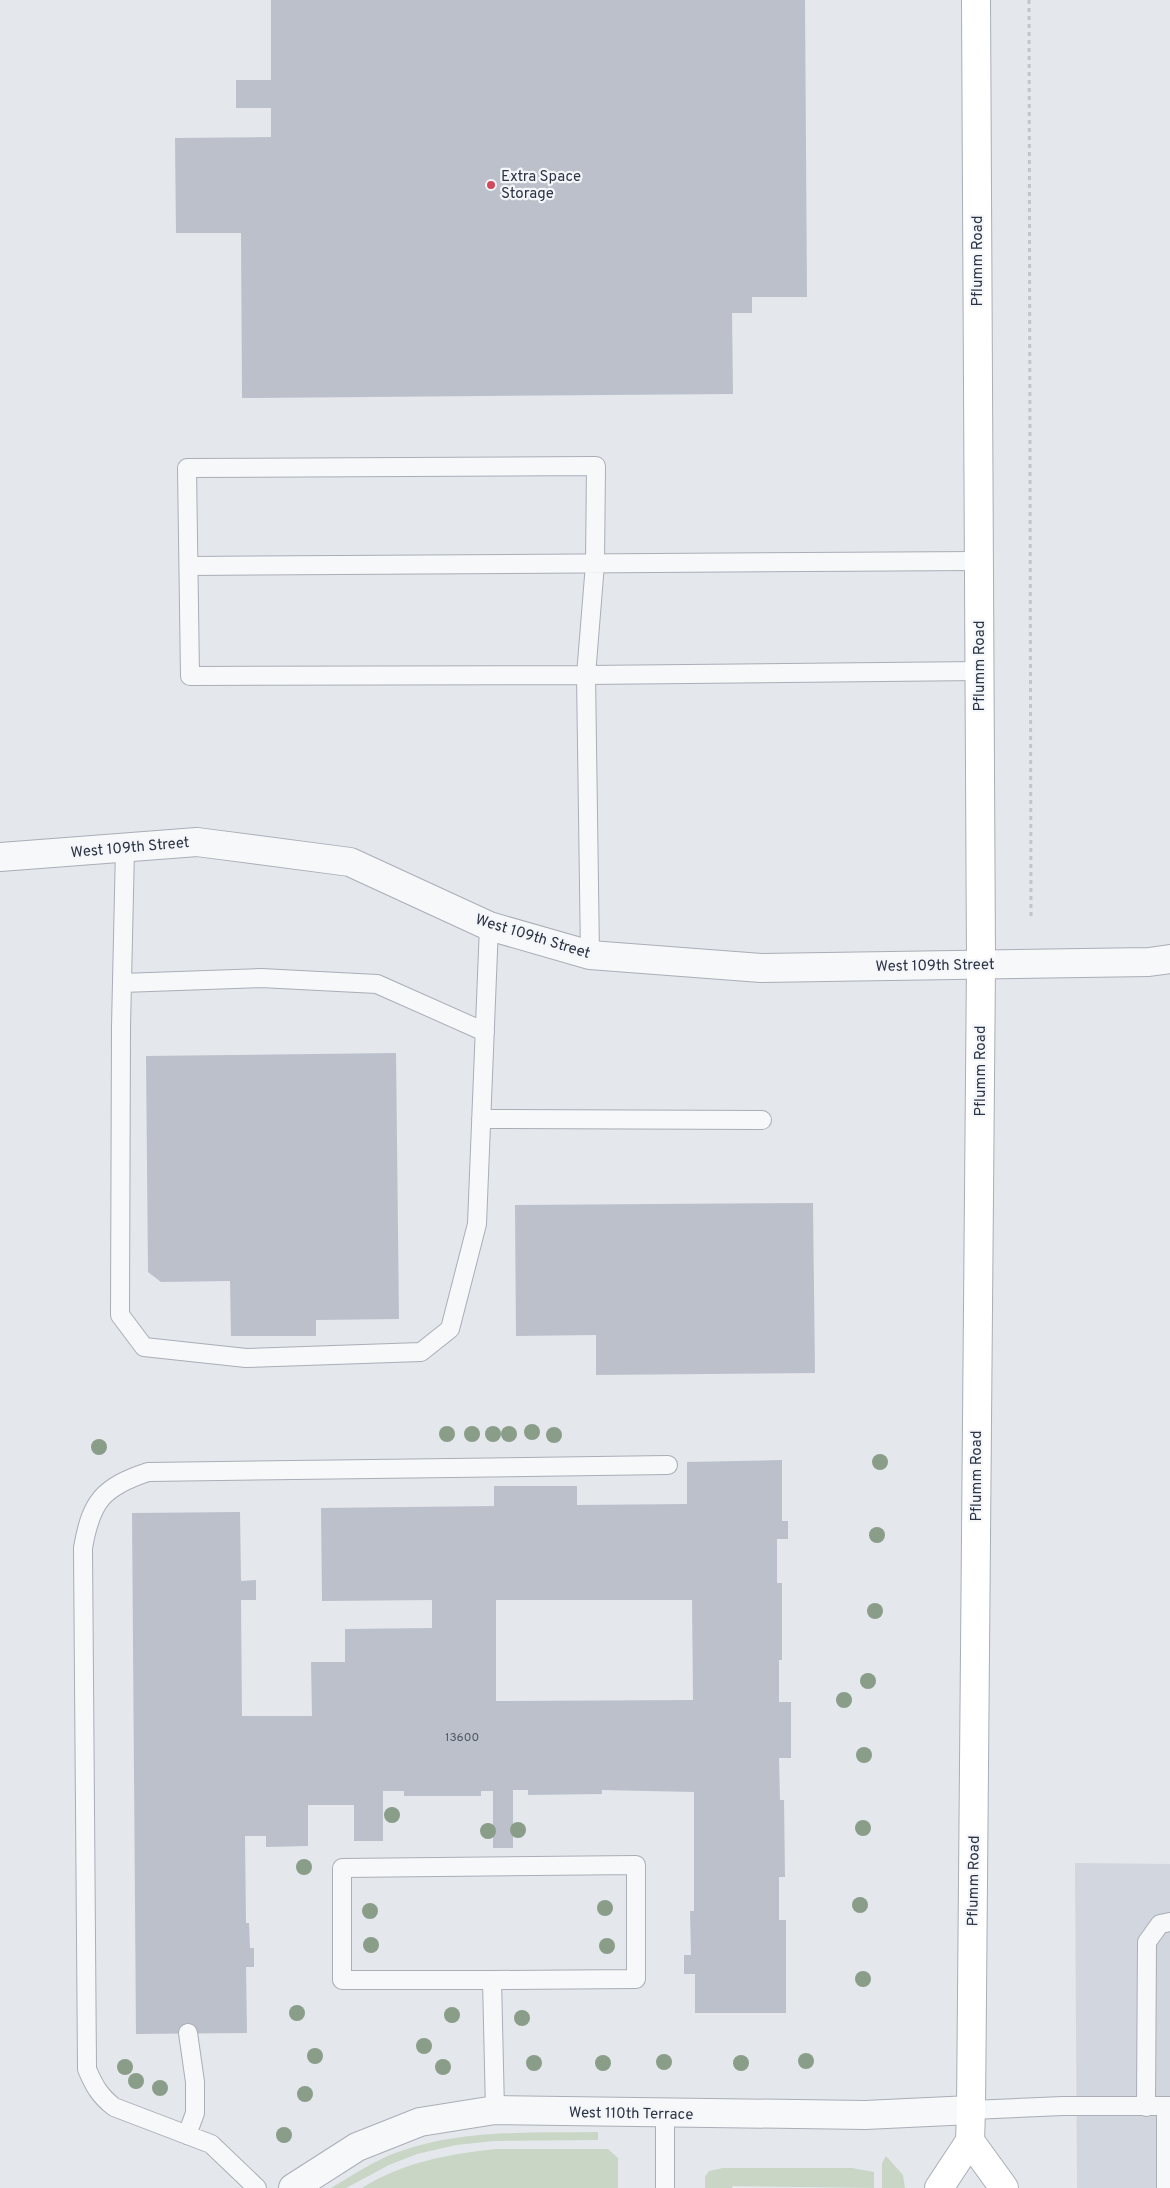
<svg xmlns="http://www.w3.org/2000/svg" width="1170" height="2188" font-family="Overpass,sans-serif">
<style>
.built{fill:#d2d6de}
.green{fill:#c9d6c5}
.building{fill:#bbc0ca;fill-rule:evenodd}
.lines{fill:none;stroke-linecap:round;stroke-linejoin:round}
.lane-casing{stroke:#a9aeb7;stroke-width:20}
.street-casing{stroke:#a9aeb7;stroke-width:30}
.secondary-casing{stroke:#a9aeb7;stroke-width:30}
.path{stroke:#c2c5cb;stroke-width:3;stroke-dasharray:4 4;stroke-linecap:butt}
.lane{stroke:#f7f8fa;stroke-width:18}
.street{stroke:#f7f8fa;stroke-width:28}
.secondary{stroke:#fff;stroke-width:28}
.tree{fill:#899d89}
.poi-dot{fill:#d1495b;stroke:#f4f6f9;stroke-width:2}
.labels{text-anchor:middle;stroke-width:4.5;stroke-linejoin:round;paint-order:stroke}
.number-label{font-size:12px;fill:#4f5766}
.poi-label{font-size:15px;fill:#2b3445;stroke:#f4f6f9;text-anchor:start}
.street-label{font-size:15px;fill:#2b3445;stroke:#f4f6f9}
</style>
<rect width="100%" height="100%" fill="#e4e7ec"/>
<!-- built -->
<path class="built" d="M1075,1863L1170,1864V2188H1077Z"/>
<!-- green -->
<path class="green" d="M598,2132V2140L494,2141L456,2145L417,2154L389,2165L346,2188H331C353,2175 375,2160 398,2152C463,2129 531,2133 598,2132Z
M496,2149H608L618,2158V2188H362C403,2162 449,2154 496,2149Z
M886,2156L903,2175L905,2188H882V2163Z
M723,2168H852L874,2172V2188L733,2186L732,2188H705V2177L709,2171Z"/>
<!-- building -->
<path class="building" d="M271,0H805L807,297H752V313H732L733,394L242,398L241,233H176L175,138L271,137V108H236V80H271Z
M396,1053L399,1319L316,1320V1336H231L230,1281L161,1282L148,1272L146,1056Z
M813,1203L815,1373L596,1375V1335L516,1336L515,1205Z
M782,1460V1521H788V1539H777V1583H782V1660H779V1702H791V1758H779L780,1800H784L785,1877H779V1920H786V2013H695V1974H684V1955H691L690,1911H694V1792L602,1790V1794L528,1795V1790H513V1848H493V1791H481V1796H404V1791H383V1841H354V1805H308V1846L266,1847V1836H245L246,1923H249L250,1948H254V1967H246L247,2033L136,2034L132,1513L240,1512L241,1581L256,1580V1600H241L242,1716H312L311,1662H345V1629L432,1628V1600L322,1601L321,1508L494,1506V1486H577V1505L687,1504V1462ZM496,1600H692L693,1700L496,1701Z"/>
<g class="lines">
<!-- lane casing -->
<g class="lane-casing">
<path id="lane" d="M596,466L595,564L586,675L190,676L187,468Z
M189,566L979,561
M125,848L121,1027L120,1315L144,1347L246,1358L421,1352L450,1329L477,1224L489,926
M590,955L586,675L979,671
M122,983L261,978L377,984L485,1032
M481,1119L762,1120
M492,1980H342V1868L636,1865V1979L492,1980L495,2110
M1166,2106V2188
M1146,2107L1147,1942L1160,1924L1170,1922
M971,2110L1063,2106H1170
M187,2135L195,2113V2082L188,2033
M257,2188L211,2144L114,2107C100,2096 94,2086 87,2069L83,1548C91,1501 103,1487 148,1472L668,1465
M665,2188V2113"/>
</g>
<!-- street casing -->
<g class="street-casing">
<path id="street" d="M0,857L197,842L350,862L489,926L590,955L761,968L1149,962L1170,959
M293,2188L357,2147L420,2122L495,2110L865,2115L971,2110"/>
</g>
<!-- secondary casing -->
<g class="secondary-casing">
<path id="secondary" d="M970,2141L1004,2188
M939,2188L970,2141L971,2110L981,964L976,0"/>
</g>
<!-- path -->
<path class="path" d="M1029,0L1031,917"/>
<!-- lane -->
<use href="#lane" class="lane"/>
<!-- street -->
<use href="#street" class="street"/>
<!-- secondary -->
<use href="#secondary" class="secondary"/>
</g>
<!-- trees -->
<g class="tree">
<circle cx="532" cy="1432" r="8"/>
<circle cx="447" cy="1434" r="8"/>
<circle cx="472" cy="1434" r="8"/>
<circle cx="493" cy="1434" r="8"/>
<circle cx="509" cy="1434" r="8"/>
<circle cx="554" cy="1435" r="8"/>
<circle cx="99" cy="1447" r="8"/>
<circle cx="880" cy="1462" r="8"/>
<circle cx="877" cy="1535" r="8"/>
<circle cx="875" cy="1611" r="8"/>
<circle cx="868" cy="1681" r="8"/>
<circle cx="844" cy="1700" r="8"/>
<circle cx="864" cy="1755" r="8"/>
<circle cx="392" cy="1815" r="8"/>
<circle cx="863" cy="1828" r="8"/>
<circle cx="518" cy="1830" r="8"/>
<circle cx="488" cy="1831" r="8"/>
<circle cx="304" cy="1867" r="8"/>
<circle cx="860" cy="1905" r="8"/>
<circle cx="605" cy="1908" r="8"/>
<circle cx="370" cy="1911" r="8"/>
<circle cx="371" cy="1945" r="8"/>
<circle cx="607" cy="1946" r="8"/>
<circle cx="863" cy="1979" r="8"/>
<circle cx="297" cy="2013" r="8"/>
<circle cx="452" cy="2015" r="8"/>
<circle cx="522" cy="2018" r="8"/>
<circle cx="424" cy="2046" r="8"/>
<circle cx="315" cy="2056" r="8"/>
<circle cx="806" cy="2061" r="8"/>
<circle cx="664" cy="2062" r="8"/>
<circle cx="534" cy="2063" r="8"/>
<circle cx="603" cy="2063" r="8"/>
<circle cx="741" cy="2063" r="8"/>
<circle cx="125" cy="2067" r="8"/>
<circle cx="443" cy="2067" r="8"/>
<circle cx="136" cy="2081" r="8"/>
<circle cx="160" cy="2088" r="8"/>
<circle cx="305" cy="2094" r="8"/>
<circle cx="284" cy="2135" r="8"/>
</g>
<!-- markers -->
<circle class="poi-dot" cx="491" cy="185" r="5"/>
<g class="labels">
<!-- number labels -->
<g class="number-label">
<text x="462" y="1741">13600</text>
</g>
<!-- poi labels -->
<g class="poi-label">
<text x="501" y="181">Extra Space<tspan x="501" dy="17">Storage</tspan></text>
</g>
<!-- street labels -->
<g class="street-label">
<text transform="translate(977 261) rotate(-90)" y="5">Pflumm Road</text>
<text transform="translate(979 666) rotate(-90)" y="5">Pflumm Road</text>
<text transform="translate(130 847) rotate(-5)" y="5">West 109th Street</text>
<text transform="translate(533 936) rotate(17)" y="5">West 109th Street</text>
<text transform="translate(935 965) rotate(-1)" y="5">West 109th Street</text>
<text transform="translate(980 1071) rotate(-90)" y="5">Pflumm Road</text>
<text transform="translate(976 1476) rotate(-90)" y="5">Pflumm Road</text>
<text transform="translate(973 1881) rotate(-89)" y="5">Pflumm Road</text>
<text transform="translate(631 2113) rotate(1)" y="5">West 110th Terrace</text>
</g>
</g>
</svg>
